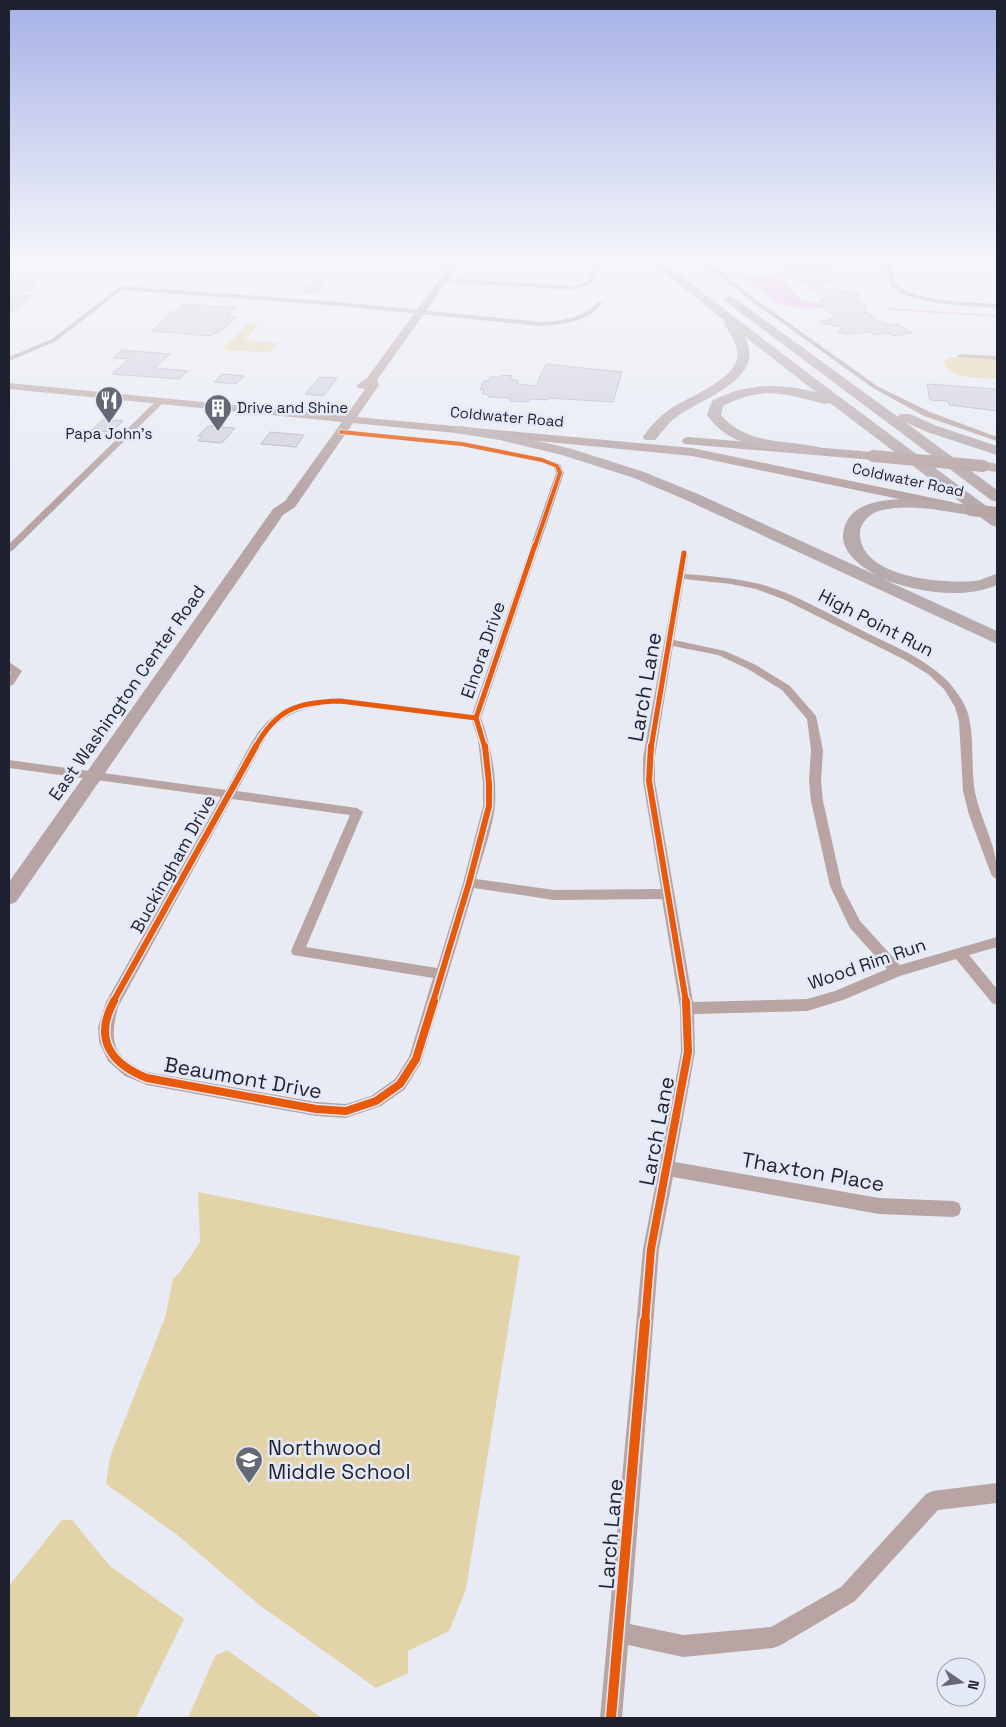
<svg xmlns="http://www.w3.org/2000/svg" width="1006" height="1727" font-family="'Space Grotesk',sans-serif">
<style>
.green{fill:#e2d3a8}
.water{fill:#e4ace2}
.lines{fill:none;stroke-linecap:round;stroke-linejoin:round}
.stream{stroke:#e4ace2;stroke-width:2}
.building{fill:#d0d1dc;stroke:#b2b2be}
.street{fill:#b8a4a2;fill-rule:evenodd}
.primary{fill:#b7a4a4;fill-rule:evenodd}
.highway{fill:#b8abae;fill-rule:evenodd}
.primary-bridge{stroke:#b7a4a4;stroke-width:12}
.cycleway-far4-casing{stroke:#e4e9f8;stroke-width:5.5}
.cycleway-far3-casing{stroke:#e4e9f8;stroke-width:8}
.cycleway-far2-casing{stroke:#e4e9f8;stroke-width:9}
.cycleway-far1-casing{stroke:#e4e9f8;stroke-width:11}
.cycleway-casing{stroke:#e4e9f8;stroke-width:13}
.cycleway-far4{stroke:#e8590c;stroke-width:4}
.cycleway-far3{stroke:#e8590c;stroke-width:5}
.cycleway-far2{stroke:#e8590c;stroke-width:6}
.cycleway-far1{stroke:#e8590c;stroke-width:8}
.cycleway{stroke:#e8590c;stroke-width:10}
.labels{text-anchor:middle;stroke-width:5;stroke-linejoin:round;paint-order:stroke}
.far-poi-label{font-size:15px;fill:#1e2230;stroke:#e4e9f8;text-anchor:start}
.far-street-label{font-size:15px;fill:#1e2230;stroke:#e4e9f8}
.street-label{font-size:18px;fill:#1e2230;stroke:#e4e9f8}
.near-street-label{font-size:21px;fill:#1e2230;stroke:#e4e9f8}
.near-poi-label{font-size:21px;fill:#1e2230;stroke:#e4e9f8;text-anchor:start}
</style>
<rect width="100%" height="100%" fill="#e8ebf4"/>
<!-- green -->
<path class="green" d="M248,324H259L244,340L279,343L269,353L222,349Z
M953,357L997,360V379C980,377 948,381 943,361Z
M198,1192L520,1256L466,1589L449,1631L408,1651V1673L376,1688L262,1607L176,1534L106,1484L110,1457L165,1318L173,1279L180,1272L200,1242Z
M62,1520H72L110,1566L184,1619L136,1718H9V1586Z
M227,1650L322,1718H188L215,1656Z"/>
<!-- water -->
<path class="water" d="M747,276L783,279L801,300L830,305V307L804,309L780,304L756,288L746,278Z"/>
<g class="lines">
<!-- stream -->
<path class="stream" d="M890,309L997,316"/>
</g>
<!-- building -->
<path class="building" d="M784,267L811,268L830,271V282L812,286L796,278L804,277L784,268Z
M321,272L334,273L315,293L303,292L305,290L304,289Z
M9,279L33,281L26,285L36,286L22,295L34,296L9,313Z
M810,286L859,294L856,299L868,306L864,311L884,324L899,325L913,333L892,336L888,333L875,335L869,332L846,334L838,332L842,327L820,323V321L838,318L817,304L825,296L810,289Z
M184,304L235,308L226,316L237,317L221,331L210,336L152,331L173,311L175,312Z
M122,350L170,354L155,368L188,371L179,379L112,374L129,359L113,358Z
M546,364L622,372L613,402L548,398L547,400L530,399L529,401L524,402L510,401L511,398L488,397L489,395L482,394L484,390H480L484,380L489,381L490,377H500L501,375L512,376L510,380H518L517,384L536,386Z
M222,374L244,376L236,384L214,382Z
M320,377L337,378L323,396L305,394Z
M927,384L997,389V411L949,405L948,401L930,400Z
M104,419L123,421L111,432L92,430Z
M208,426L235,428L222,443L198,441L202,436H198Z
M270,432L304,435L296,447L261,444Z"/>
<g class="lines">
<!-- street -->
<path class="street" d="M597,259H603L593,283L573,290L443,282L440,280L443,278L573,286L589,281Z
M698,259H705L754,298L877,386L930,412L997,437V441L924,416L873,388L750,300Z
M885,259H891L895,283C915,303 970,302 997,304V308C974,306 905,304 891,286C886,279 886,267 885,259Z
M121,286L340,302L541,322C561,321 585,318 598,302L603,303C589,321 563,325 541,326L340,306L122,290L56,341L9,361V357L52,339Z
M960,354L997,356V360L958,357V355Z
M157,400L164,402L12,551L9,552V544Z
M338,430L462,442L542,458L560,464L564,473L481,718C491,745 497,776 495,805C493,827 482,857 476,879L554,890L661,889L643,781V757L681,551L684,550L688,553L685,574C710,576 735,578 760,584C796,594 830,615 863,631C887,643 915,654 936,671C948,680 958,692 965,706C976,729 970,766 975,792C981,822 999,848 997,879L993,877L991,874L969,815L963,791L959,721L955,707L944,689L928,674L905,660L785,600L756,589L731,584L684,579L674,640L725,651L756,665L790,686L816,716L823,750L821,781L823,801L842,886L860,921L900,965L997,937V947L969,955L997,989V1005L992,1003L956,959L900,976L843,1000L807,1011L694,1014L695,1052L675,1162L879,1198L953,1201L959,1203L961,1209L959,1215L953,1217L879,1214L673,1177L659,1249L630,1624L683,1635L771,1627L841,1587L926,1494L933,1491L997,1483V1503L938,1510L855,1601L781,1645L773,1648L683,1657L628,1645L622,1718H600L643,1249L681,1052L680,1008L662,899L554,900L474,888L421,1063L405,1089L381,1106L346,1118L316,1116L147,1085L125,1076L108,1061L99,1042L98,1027L106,1002L221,797L9,768V760L226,790C258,732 264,699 340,698L472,714L556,473L554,467L540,462L462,446L341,434L337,432ZM673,646L718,655L748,669L782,690L807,719L811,750L809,781L811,801L830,886L850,928L887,969L835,991L807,999L693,1002L655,781V757ZM340,704L472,721L478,740L483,783V806L463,883L437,968L306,947L363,812L357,808L237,791L270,730C291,710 312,705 340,704ZM232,799L350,815L291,951L293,955L433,978L409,1057L395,1079L371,1096L346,1104L316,1102L148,1072C112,1058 109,1041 118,1007Z
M9,662L22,671L13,685L9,686V676L11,672L9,670Z"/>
<!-- primary -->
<path class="primary" d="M454,259H463L377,380L379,385L357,417L692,448L952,502L959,506L952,510L692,456L353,423L295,507L283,515L16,902L9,905V882L273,509L285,501L342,422L9,389V383L346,416L365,389L358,388L356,386L367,378Z
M688,437L873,452L879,456L873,460L684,444L682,441L684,438Z"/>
<!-- highway -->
<path class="highway" d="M647,259H659L817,380L997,514V527L991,525L976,514L971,515C941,511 905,502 876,512C868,515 860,525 860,532C858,578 944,584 975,581C983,580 990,575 997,574V585C962,600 917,592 883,579L997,631V644L686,500L634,478L562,455L500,440L455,433L453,430L455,427L460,426L500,432L572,449L644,472L698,494L878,576C863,568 842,554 843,535C847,485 931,501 963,504L830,403L825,404C785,394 763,385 723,406L721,415C747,446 787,439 822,448L824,451L822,454L817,455C778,450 732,451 707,415L712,401C746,383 779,383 816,392L744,336C769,377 703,398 679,415C669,422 663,431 655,440H645L643,437C650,426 659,417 670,409C688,397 731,382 737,359C740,346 730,334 724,323L725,321Z
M729,296L733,297L898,417L900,414H910L937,426L997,446V455L927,432L905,422L997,490V502L991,500L725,301L723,299L725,297Z
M983,461L997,464V472L978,469L975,466L978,463Z"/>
<!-- primary-bridge -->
<path class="primary-bridge" d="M873,456L983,466
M971,510L997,513"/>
<!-- cycleway-far4 casing -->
<g class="cycleway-far4-casing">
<path id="cycleway-far4" d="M341,432L462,444L542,460L557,466L560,473L535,546"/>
</g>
<!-- cycleway-far3 casing -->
<g class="cycleway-far3-casing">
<path id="cycleway-far3" d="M476,718L485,748
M476,718L535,545
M255,748C276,709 297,702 340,701L476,718
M651,748L684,553"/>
</g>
<!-- cycleway-far2 casing -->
<g class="cycleway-far2-casing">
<path id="cycleway-far2" d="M651,746L649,781L686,1002
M113,1002L256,746
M433,1002L469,883L489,806V783L485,746"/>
</g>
<!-- cycleway-far1 casing -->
<g class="cycleway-far1-casing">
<path id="cycleway-far1" d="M114,1001C93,1039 111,1064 147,1078L316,1109L346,1111L376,1101L400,1084L416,1059L434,1001
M645,1323L651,1249L688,1052L686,1001"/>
</g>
<!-- cycleway casing -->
<g class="cycleway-casing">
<path id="cycleway" d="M611,1718L645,1321"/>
</g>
<!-- cycleway-far4 -->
<use href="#cycleway-far4" class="cycleway-far4"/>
<!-- cycleway-far3 -->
<use href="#cycleway-far3" class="cycleway-far3"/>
<!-- cycleway-far2 -->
<use href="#cycleway-far2" class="cycleway-far2"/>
<!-- cycleway-far1 -->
<use href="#cycleway-far1" class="cycleway-far1"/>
<!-- cycleway -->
<use href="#cycleway" class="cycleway"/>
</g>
<!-- sky -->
<linearGradient id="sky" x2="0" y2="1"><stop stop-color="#a6b1e6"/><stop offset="0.52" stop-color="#f5f6fa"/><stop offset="1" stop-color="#f5f6fa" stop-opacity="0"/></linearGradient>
<rect width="1006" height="501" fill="url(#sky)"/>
<!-- icons -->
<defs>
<g id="restaurant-pin" transform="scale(1.4375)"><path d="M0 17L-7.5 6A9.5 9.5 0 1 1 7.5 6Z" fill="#656875" stroke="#e4e9f8"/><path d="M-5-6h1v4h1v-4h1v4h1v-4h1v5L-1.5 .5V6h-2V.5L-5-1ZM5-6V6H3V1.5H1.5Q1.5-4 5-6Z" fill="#fff"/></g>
<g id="building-pin" transform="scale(1.4375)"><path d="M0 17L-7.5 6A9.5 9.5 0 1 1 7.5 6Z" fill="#656875" stroke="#e4e9f8"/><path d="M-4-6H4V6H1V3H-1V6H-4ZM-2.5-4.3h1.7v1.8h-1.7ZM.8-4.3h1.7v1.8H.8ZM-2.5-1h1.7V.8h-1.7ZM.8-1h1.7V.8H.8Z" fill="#fff"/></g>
<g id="school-pin" transform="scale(1.4375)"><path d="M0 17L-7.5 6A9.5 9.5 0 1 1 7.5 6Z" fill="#656875" stroke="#e4e9f8"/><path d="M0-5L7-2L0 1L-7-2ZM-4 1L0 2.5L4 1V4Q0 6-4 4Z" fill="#fff"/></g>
</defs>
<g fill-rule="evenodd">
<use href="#restaurant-pin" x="109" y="400"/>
<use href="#building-pin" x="218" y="408"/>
<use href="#school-pin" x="249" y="1460"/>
</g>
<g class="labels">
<!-- far-poi labels -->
<g class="far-poi-label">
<text x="237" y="413">Drive and Shine</text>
<text x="109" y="439" text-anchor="middle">Papa John's</text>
</g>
<!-- far-street labels -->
<g class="far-street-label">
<text transform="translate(507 417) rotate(5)" y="5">Coldwater Road</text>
<text transform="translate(908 480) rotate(12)" y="5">Coldwater Road</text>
</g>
<!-- street labels -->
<g class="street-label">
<text transform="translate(876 623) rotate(27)" y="6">High Point Run</text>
<text transform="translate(483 650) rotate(-71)" y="6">Elnora Drive</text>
<text transform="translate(127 693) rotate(-55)" y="6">East Washington Center Road</text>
<text transform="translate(173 864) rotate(-61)" y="6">Buckingham Drive</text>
<text transform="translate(867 964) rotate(-19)" y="6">Wood Rim Run</text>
</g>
<!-- near-street labels -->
<g class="near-street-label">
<text transform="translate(645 687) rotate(-80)" y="7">Larch Lane</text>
<text transform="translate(243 1078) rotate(10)" y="7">Beaumont Drive</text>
<text transform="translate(657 1131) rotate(-79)" y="7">Larch Lane</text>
<text transform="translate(813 1172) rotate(10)" y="7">Thaxton Place</text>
<text transform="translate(611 1534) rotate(-85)" y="7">Larch Lane</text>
</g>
<!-- near-poi labels -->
<g class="near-poi-label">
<text x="268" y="1455">Northwood<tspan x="268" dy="24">Middle School</tspan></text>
</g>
</g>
<!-- border -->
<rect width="1006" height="1727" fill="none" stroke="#1e2230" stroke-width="20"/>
<!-- north arrow -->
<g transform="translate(961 1682) rotate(103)"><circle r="24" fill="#e4e9f8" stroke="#9599a8"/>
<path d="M0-4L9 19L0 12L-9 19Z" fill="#656875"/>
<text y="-8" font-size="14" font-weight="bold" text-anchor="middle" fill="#1e2230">N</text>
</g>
</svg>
